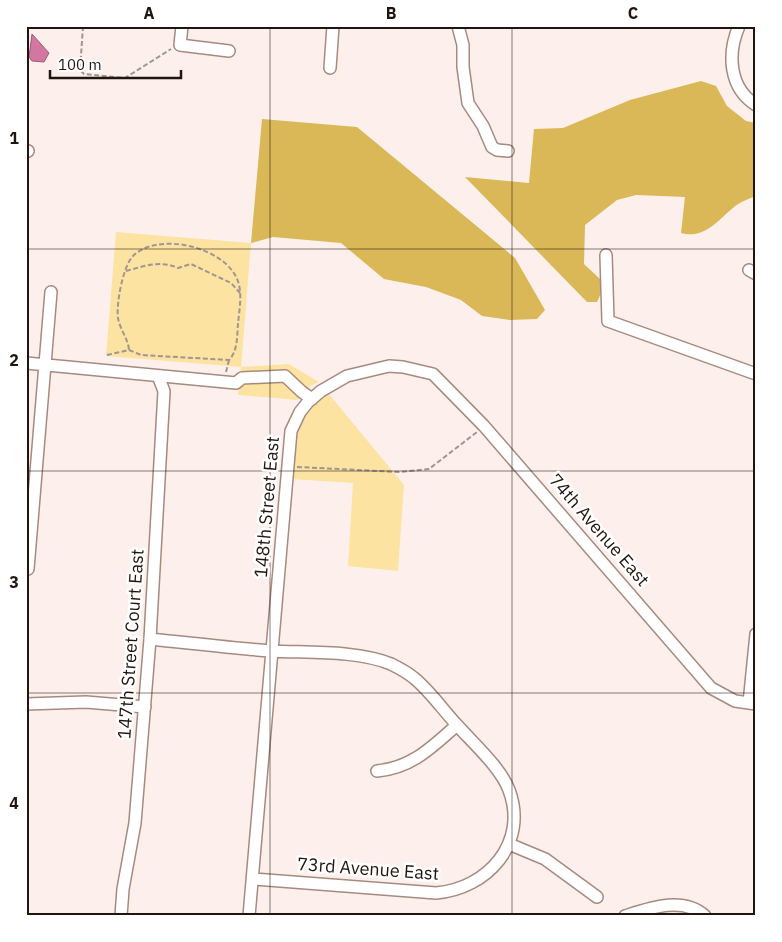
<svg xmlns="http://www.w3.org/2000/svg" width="782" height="942" font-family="'IBM Plex Sans',sans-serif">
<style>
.green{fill:#fce3a1}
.forest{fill:#dab757}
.water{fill:#d278a0;stroke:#9d5a75}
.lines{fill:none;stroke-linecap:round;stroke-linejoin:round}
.minor-casing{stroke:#a78a7f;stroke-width:14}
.path{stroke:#a19591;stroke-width:2;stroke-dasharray:5 2.5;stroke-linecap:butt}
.minor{stroke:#fff;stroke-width:11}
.grid{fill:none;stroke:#201511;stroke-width:1;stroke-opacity:0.55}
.labels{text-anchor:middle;stroke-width:5;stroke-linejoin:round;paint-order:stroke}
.street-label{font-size:18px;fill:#201511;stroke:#fff}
.neatline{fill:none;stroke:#201511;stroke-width:2}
.grid-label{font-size:16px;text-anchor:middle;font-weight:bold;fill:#201511}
</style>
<rect width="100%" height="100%" fill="#fdf0ec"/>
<!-- green -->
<path class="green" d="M116,232L251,243L241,367L289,364L319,382L312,385L297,400L238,395L241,367L106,356Z
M328,393L404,485L398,571L348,566L353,483L291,479C294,441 292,416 328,393Z"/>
<!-- forest -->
<path class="forest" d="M701,81L716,86L727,106L746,121L756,123V196C750,198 743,201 738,204C719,218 706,240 681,233L685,197L636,195L617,200L585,225L584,264L601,280L602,291L597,302H587L465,177L529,183L534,129L563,128L630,100Z
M262,119L357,127L515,258L545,310L537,319L510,320L482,316L461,300L426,287L384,279L341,243L273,237L251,243Z"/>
<!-- water -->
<path class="water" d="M32,34L49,53L44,62L32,61L29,57Z"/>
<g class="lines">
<!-- minor casing -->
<g class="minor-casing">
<path id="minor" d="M182,26L180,45L229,51
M458,26L463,45V67L468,103L483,126L492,147L497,150L508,151
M739,26C727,54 729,88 756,105
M330,68L333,26
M26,152L28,151
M606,255L608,321L756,374
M749,270L756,274
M26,363L236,383L242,378L285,376L302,392L312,399
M28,569L51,292
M150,639C190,643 230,648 271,651C307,653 357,650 391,664C399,668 407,672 414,678C430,691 443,710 457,725C473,743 501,768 509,790C529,843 487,889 436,893L253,879
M749,703L756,634
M26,704L86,702L145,707
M377,771C412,768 432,747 457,725
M509,844L545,859L597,897
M121,916L123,889L135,823L150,639L164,391L158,376
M249,916L291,431L300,412L308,402L321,391L347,376L389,366L403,367L433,374L484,426L711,688L735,701L756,704
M625,916C650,908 683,896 705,916"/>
</g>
<!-- path -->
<path class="path" d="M83,26L80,70L84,74L125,78L171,49
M126,271C144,266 161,260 178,268L191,264L231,283L240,293
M107,355L129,350L141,355L229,360C238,351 237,335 238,324C239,312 242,297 239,285C231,248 159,230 133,256C123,266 116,304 118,318C120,330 128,338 129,350
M226,372L229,360
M297,467L399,472L429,469L477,432"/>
<!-- minor -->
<use href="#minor" class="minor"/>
</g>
<!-- grid -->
<path class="grid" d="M270,26V916M512,26V916M26,249H756M26,471H756M26,693H756"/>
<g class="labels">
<!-- street labels -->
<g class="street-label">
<text transform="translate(267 507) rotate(-85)" y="6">148th Street East</text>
<text transform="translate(599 530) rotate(49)" y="6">74th Avenue East</text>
<text transform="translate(131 644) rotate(-86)" y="6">147th Street Court East</text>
<text transform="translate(368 869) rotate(4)" y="6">73rd Avenue East</text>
</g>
</g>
<!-- border -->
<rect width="782" height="942" fill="none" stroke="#ffffff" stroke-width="55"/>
<!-- scale -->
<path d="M50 70v8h131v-8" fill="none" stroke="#201511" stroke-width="2.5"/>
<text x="58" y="70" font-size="15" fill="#201511" stroke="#ffffff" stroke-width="4" paint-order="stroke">100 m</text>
<rect x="28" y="28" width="726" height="886" class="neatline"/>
<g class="grid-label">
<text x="149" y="19">A</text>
<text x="391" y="19">B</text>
<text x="633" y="19">C</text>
<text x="14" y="144">1</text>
<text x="14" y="366">2</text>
<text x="14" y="588">3</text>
<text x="14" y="809">4</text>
</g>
</svg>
